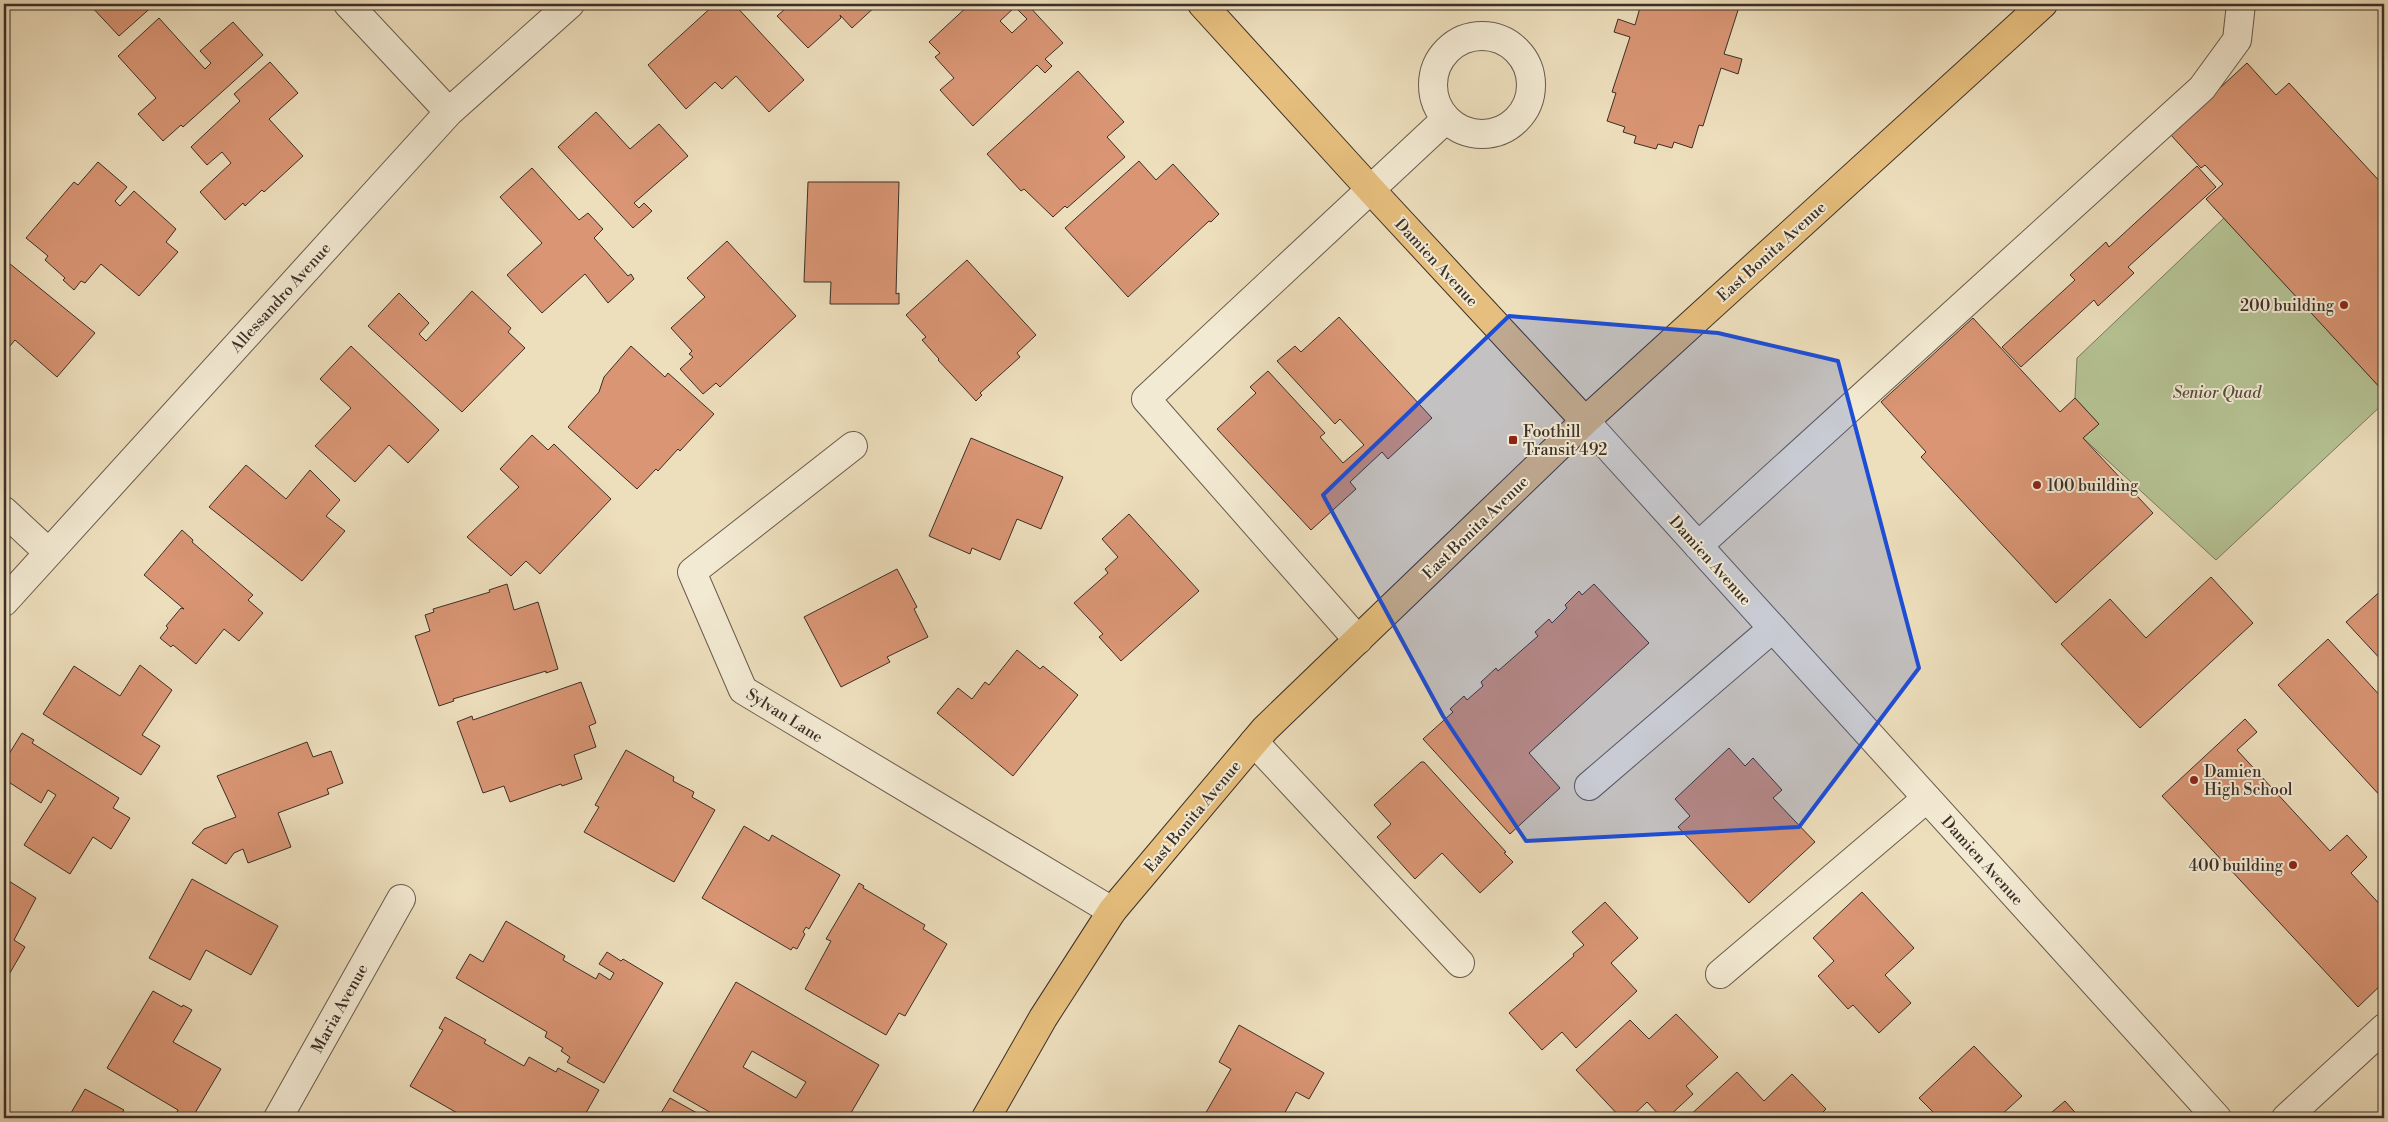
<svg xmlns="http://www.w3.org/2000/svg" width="2388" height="1122" font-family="'Libre Bodoni',serif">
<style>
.green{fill:#b5c293;stroke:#78785e}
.building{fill:#d99574;stroke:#3b2f28;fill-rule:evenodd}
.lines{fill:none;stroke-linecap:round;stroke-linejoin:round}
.minor-casing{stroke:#685b4d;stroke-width:30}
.major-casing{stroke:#3b2f28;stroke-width:30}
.minor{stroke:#f3ead3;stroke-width:28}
.major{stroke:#e6bf7e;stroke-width:28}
.marked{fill:#1d4ed8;fill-opacity:0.2;stroke:#1d4ed8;stroke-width:4;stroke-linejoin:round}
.poi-dot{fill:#8f2418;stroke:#f3ead3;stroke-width:2}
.labels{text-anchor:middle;stroke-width:4;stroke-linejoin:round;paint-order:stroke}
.street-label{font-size:16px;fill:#3b2f28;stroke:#f3ead3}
.poi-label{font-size:16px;fill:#3b2f28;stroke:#f3ead3;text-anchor:start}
.park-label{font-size:16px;font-style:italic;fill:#534c3d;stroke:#f3ead3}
</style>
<rect width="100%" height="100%" fill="#eddebc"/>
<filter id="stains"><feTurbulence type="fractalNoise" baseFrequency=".004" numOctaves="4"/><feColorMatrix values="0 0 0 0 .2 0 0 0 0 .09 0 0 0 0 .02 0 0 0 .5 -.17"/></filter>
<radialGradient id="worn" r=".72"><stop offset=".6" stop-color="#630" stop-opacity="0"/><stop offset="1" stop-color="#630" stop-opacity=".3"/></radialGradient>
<!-- green -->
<path class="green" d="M2224,218L2384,392V403L2216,560L2083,438L2099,424L2075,398L2077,358Z"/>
<!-- building -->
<path class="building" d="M89,4H155L119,36Z
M715,4H734L804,80L769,112L736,76L722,89L715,82L686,109L648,65Z
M784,4H878L852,28L840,15L841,18L808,48L777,16L785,9L782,5Z
M970,4H997L1002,9L1008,4H1027L1063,43L1045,59L1052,66L1045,73L1037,65L973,126L940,90L954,78L935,57L940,53L929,42ZM1015,7L1027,19L1012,33L1000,21Z
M1641,4H1740L1724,54L1742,59L1738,74L1721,68L1703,126L1699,125L1692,148L1674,142L1672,148L1658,144L1656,149L1634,143L1636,136L1623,132L1625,127L1607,121L1616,93L1612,92L1630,37L1614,32L1618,19L1635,25Z
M159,18L205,69L211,63L200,51L233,22L263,55L183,127L181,125L163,141L138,114L156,98L118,56Z
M270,62L298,93L269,119L303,156L264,192L262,190L245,206L243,203L225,220L200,192L231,163L222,152L207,165L191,147L240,101L234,94Z
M2247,63L2276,95L2289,83L2384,186V392L2206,199L2223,184L2205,165L2201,168L2170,134Z
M1078,71L1124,122L1107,137L1125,157L1067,208L1065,206L1053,217L1024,189L1021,191L987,154Z
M596,112L630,149L659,124L688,156L634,203L639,208L644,203L652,211L633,228L558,147Z
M1139,161L1156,180L1173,164L1219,214L1211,222L1209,221L1128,297L1065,228Z
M98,162L127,187L115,201L120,206L134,191L176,229L166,242L178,252L139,296L101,264L85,283L81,281L74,290L63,280L65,278L45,260L48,256L26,238L74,182L78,185Z
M2197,166L2216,187L2128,267L2134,273L2098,306L2094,300L2021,367L2002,347L2075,280L2070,275L2106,242L2109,247Z
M532,168L579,220L588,213L603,229L594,238L628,276L631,274L634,279L608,303L585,274L542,313L507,275L542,243L500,197Z
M808,182H899L896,294L899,293V304H830L831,282H804Z
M727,241L796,316L720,387L716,383L703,394L680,369L693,357L689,354L692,351L671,328L705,297L687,278Z
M4,259L95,333L57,377L15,340L4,353Z
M967,260L1036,335L1017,353L1020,357L980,393L982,395L976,401L938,360L939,359L922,340L926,337L906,315Z
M472,291L511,328L508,332L525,348L462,412L368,326L399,293L429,323L419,334L426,341Z
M1339,317L1432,418L1388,459L1382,452L1350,482L1356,489L1311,530L1217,429L1256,393L1250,387L1268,371L1325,433L1320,437L1343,463L1364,445L1340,419L1335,424L1277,361L1295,346L1301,352Z
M1973,318L2060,412L2075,398L2099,424L2083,438L2153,513L2056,603L1921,457L1926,452L1881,402Z
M351,346L439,430L408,463L389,445L355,482L315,446L351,408L320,379Z
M631,346L665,377L668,373L714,414L680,451L678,449L658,471L656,469L637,489L568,427L599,392L604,377Z
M532,435L548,450L554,444L611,499L540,574L526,561L511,576L467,537L519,487L500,469Z
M971,438L1063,477L1041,529L1017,519L1000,560L972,548L970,554L929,536Z
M246,465L286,499L310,470L340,500L326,516L345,531L302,581L209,507Z
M1129,514L1199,591L1121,661L1099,637L1103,634L1074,603L1108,573L1105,569L1118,557L1102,539Z
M182,530L193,540L192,542L253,595L248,600L263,613L239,641L224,629L196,664L173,645L171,647L160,638L168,628L166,626L181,608L184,609L144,575Z
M897,569L917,607L914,609L928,637L887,657L890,662L841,687L804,617Z
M2211,577L2253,623L2140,728L2061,644L2110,599L2146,638Z
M507,584L514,610L538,602L558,669L546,673V671L453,699L454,701L439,706L415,636L430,631L425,615L434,612L433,609L490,592L489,590Z
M1594,584L1649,643L1529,753L1560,788L1510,834L1423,739L1453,712L1450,709L1464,696L1467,700L1483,686L1481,682L1496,668L1498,671L1538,636L1535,632L1549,619L1552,623L1567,608L1565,605L1579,591L1582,595Z
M2384,588V663L2346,622Z
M2328,639L2384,700V800L2278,685Z
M1017,650L1040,669L1043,666L1078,695L1013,776L937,713L958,688L972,699L985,682L989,685Z
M140,665L172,690L142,735L160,746L141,775L43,714L74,666L120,696Z
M581,682L596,723L589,726L596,747L574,755L582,779L562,786L561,784L510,802L504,786L483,793L457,722L472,716L473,720Z
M2245,719L2257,732L2237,750L2330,851L2347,835L2367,857L2351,873L2384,909V982L2358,1007L2162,796Z
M22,733L34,740L32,743L119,798L113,808L130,818L111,849L93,837L70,874L24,845L56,795L48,790L41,803L4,779V762Z
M307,742L313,757L331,751L343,783L327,789L329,794L278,813L291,847L248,863L243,849L234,853L226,864L192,843L204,829L236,817L217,776Z
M1729,748L1745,766L1753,758L1782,790L1773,798L1815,842L1749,903L1678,827L1690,816L1675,799Z
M626,750L674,777L673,781L694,792L692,797L715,810L674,882L584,832L599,807L595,805Z
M1421,762H1424L1506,852L1504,853L1513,862L1480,893L1442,853L1415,879L1377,837L1391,824L1374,805Z
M744,826L769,841L772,835L840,875L809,929L806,927L803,932L805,934L797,949L793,947L791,950L702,898Z
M4,878L36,898L14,940L25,947L4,983Z
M192,879L278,926L251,975L206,950L190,980L149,958Z
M859,883L864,886L863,888L925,925L923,929L947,944L905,1016L899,1013L886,1035L805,989L831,941L826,939Z
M1862,892L1914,948L1885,975L1911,1003L1879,1033L1853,1005L1848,1009L1818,976L1834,961L1813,938Z
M1605,902L1638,938L1611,963L1637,991L1576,1048L1562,1032L1542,1050L1509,1013L1574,956L1573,954L1584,945L1572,932Z
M506,921L565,956L563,960L596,979L599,973L610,980L614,973L599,964L607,952L621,961L623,959L663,983L604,1083L567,1062L570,1057L561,1051L563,1048L545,1037L547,1032L456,978L470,954L483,962Z
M736,982L879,1065L848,1118H720L673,1091ZM752,1051L806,1082L796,1098L743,1067Z
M153,991L182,1007L183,1005L192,1010L173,1042L221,1069L192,1118L177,1112L178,1110L107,1068Z
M1676,1014L1718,1057L1686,1086L1693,1094L1667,1118H1662L1647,1102L1630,1118H1621L1576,1070L1630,1020L1649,1039Z
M445,1017L486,1040L484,1043L524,1066L529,1057L556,1072L558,1068L599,1090L583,1118H466L410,1086L443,1030L439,1028Z
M1239,1025L1324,1073L1309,1099L1296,1092L1282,1118H1209L1204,1116L1231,1069L1219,1062Z
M1974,1046L2022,1096L1998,1118H1939L1919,1098Z
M1737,1072L1764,1101L1792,1074L1826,1109L1817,1118H1687Z
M85,1089L124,1110L119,1118H68Z
M670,1098L706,1118H658Z
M2065,1101L2080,1118H2045Z
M2088,1114L2092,1118H2081L2084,1115L2086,1117Z"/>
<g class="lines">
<!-- minor casing -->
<g class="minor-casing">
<path id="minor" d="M348,4L449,112
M1433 85a49 49 0 1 1 98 0a49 49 0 1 1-98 0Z
M1585,421L2217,1118
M853,446L692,572L743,690L1112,911
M4,511L48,552
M1698,546L2202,88L2237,40L2241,4
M4,602L449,112L570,4
M1358,640L1146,399L1446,119
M1254,742L1460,963
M1589,786L1773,628
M1720,974L1927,798
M278,1118L401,899
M2286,1118L2384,1028"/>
</g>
<!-- major casing -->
<g class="major-casing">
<path id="major" d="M1202,4L1371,190L1585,421
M986,1118L1043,1018L1112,911L1265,729L1585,421L2043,4"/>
</g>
<!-- minor -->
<use href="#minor" class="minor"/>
<!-- major -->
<use href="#major" class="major"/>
</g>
<!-- marked area -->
<path class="marked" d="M1509,316L1718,333L1838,361L1919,668L1799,827L1526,841L1443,716L1323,495Z"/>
<!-- markers -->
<g class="poi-dot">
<circle cx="2344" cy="305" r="5"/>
<rect x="1508" y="435" width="10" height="10" rx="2.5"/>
<circle cx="2037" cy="485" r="5"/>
<circle cx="2194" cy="780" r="5"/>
<circle cx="2293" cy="865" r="5"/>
</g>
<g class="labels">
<!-- street labels -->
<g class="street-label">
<text transform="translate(1771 251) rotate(-42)" y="6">East Bonita Avenue</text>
<text transform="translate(1437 262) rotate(47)" y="6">Damien Avenue</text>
<text transform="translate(280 297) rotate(-48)" y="6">Allessandro Avenue</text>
<text transform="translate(1475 527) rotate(-44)" y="6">East Bonita Avenue</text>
<text transform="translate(1711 560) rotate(48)" y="6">Damien Avenue</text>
<text transform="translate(785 715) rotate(32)" y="6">Sylvan Lane</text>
<text transform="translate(1192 816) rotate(-50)" y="6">East Bonita Avenue</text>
<text transform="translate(1983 860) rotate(48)" y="6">Damien Avenue</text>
<text transform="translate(339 1008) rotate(-61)" y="6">Maria Avenue</text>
</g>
<!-- poi labels -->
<g class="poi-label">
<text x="2334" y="311" text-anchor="end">200 building</text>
<text x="1523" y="437">Foothill<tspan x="1523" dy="18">Transit 492</tspan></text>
<text x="2047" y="491">100 building</text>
<text x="2204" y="777">Damien<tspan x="2204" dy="18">High School</tspan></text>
<text x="2283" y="871" text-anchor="end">400 building</text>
</g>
<!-- park labels -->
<g class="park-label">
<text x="2217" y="398">Senior Quad</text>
</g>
</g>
<!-- margin -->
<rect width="2388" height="1122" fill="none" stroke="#eddebc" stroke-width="20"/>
<rect x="5" y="5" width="2378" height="1112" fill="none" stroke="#3b2f28" stroke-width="2.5"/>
<rect x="10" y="10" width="2368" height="1102" fill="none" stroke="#3b2f28"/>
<rect width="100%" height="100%" filter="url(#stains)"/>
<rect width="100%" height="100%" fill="url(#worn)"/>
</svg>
